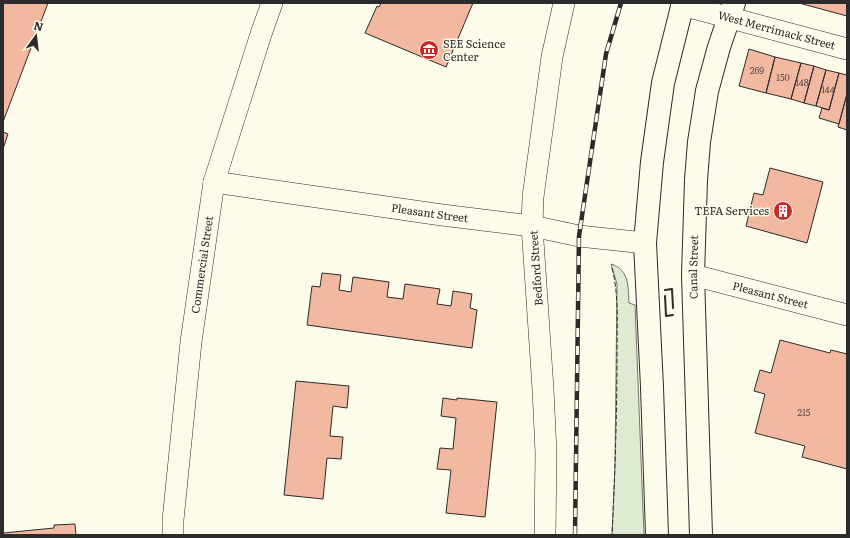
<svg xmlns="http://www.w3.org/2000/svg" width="850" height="538" font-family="Literata,serif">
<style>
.green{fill:#deebd1;stroke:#74746e}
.building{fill:#f2b8a0;stroke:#2b2b2b}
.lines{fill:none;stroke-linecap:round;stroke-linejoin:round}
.minor-casing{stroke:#2b2b2b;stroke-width:22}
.tertiary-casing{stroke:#2b2b2b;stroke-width:24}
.minor{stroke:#fdfbea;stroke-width:21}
.tertiary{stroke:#fdfbea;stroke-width:22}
.rail-casing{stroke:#2b2b2b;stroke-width:4.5}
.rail{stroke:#fdfbea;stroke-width:3;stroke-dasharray:9;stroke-linecap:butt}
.fence{stroke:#2b2b2b;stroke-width:1;stroke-dasharray:5 2;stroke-linecap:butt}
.wall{stroke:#2b2b2b;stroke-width:2}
.labels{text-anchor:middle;stroke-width:3;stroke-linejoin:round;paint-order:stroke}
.number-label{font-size:9px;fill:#5d4e48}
.street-label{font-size:11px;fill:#2b2b2b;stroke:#fdfbea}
.poi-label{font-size:11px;fill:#2b2b2b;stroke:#fdfbea;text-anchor:start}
</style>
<rect width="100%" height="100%" fill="#fdfbea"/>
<!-- green -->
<path class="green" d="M611,264C630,270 628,288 629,303L635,305L644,535H612L615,466L617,284Z"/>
<!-- building -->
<path class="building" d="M3,3H48L3,122Z
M381,3H473L446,67L365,33L377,6L379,7Z
M799,3H847V16Z
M749,49L775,57L766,93L739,86Z
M775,57L801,63L791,99L766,93Z
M801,63L814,66L804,103L791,99Z
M814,66L826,70L816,106L804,103Z
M826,70L839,73L829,110L816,106Z
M839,73L847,75V94L839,124L819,118L822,108L829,110Z
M847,94V130L838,127Z
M3,132L8,134L3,149Z
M770,168L823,182L807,243L746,226L754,193L763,195Z
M322,273L341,275L339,290L351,292L353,277L389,282L387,297L403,299L405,284L440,289L437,304L451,306L453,291L472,294L470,308L477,310L472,348L307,325L312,286L320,287Z
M780,340L830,353L831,350L847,354V469L802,457L805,446L755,433L765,394L754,391L760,370L771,373Z
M296,381L349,386L347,408L333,406L330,436L343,437L341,459L327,458L323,499L284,495Z
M443,398L457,400V398L497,402L485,517L446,513L451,470L437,469L440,448L453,449L456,418L441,416Z
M75,524L76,535H3V533L54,528V525Z"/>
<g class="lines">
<!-- minor casing -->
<g class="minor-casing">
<g id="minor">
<path id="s1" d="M682,5L847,49"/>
<path id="s2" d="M214,182L442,215L532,226L579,236L645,243"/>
<path id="s3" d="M693,275L847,315"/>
<path id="s4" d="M173,535V520L191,342L214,182L261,34L272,3"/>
<path d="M545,535L546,453L543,389L532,226L533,197L552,57L564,3"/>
</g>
</g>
<!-- tertiary casing -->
<g class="tertiary-casing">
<g id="tertiary">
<path d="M657,535L652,387L645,243L652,162L663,83L683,3"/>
<path id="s5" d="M701,535L693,275L696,180L699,142L707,91L719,47L734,3"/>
</g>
</g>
<!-- minor -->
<use href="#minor" class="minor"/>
<!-- tertiary -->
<use href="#tertiary" class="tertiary"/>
<!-- rail casing -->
<g class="rail-casing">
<path id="rail" d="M575,535L579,236L606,54L621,3"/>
</g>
<!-- rail -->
<use href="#rail" class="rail"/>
<!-- fence -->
<path class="fence" d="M612,268C619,295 617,324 617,353C617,413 615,474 612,535"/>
<!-- wall -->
<path class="wall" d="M665,290L672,289L673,308
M665,296L666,316L673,315"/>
</g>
<!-- icons -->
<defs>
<g id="museum-disc" transform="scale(1)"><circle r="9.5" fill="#c62828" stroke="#fdfbea"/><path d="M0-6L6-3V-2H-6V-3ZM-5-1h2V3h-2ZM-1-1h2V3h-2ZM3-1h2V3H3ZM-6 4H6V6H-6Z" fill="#fff"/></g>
<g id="building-disc" transform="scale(1)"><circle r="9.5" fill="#c62828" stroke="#fdfbea"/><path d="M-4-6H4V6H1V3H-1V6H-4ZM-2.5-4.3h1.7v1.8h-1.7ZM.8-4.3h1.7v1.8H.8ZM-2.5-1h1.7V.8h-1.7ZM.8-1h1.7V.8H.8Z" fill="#fff"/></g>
</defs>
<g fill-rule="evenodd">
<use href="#museum-disc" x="429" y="50"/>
<use href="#building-disc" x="783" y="211"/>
</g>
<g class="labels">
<!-- number labels -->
<g class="number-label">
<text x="757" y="74">269</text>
<text x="783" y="81">150</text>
<text x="802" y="86">148</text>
<text x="828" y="93">144</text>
<text x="804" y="416">215</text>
</g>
<!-- street labels -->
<g class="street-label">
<text dy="4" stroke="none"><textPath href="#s1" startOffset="98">West Merrimack Street</textPath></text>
<text dy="4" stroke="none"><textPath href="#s2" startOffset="218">Pleasant Street</textPath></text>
<text dy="4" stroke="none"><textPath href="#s4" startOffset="272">Commercial Street</textPath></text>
<text dy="4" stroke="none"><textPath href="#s5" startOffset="268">Canal Street</textPath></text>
<text transform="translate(536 268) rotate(-94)" y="4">Bedford Street</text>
<text dy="4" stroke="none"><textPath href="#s3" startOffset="80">Pleasant Street</textPath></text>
</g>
<!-- poi labels -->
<g class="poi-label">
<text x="443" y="48">SEE Science<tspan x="443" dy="13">Center</tspan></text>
<text x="769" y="215" text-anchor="end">TEFA Services</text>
</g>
</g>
<!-- border -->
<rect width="850" height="538" fill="none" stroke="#2b2b2b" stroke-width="8"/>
<!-- north arrow -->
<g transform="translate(36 36) rotate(15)" stroke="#fdfbea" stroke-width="3" paint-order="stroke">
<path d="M0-3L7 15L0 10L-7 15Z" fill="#2b2b2b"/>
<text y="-6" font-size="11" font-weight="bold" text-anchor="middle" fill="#2b2b2b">N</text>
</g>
</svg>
